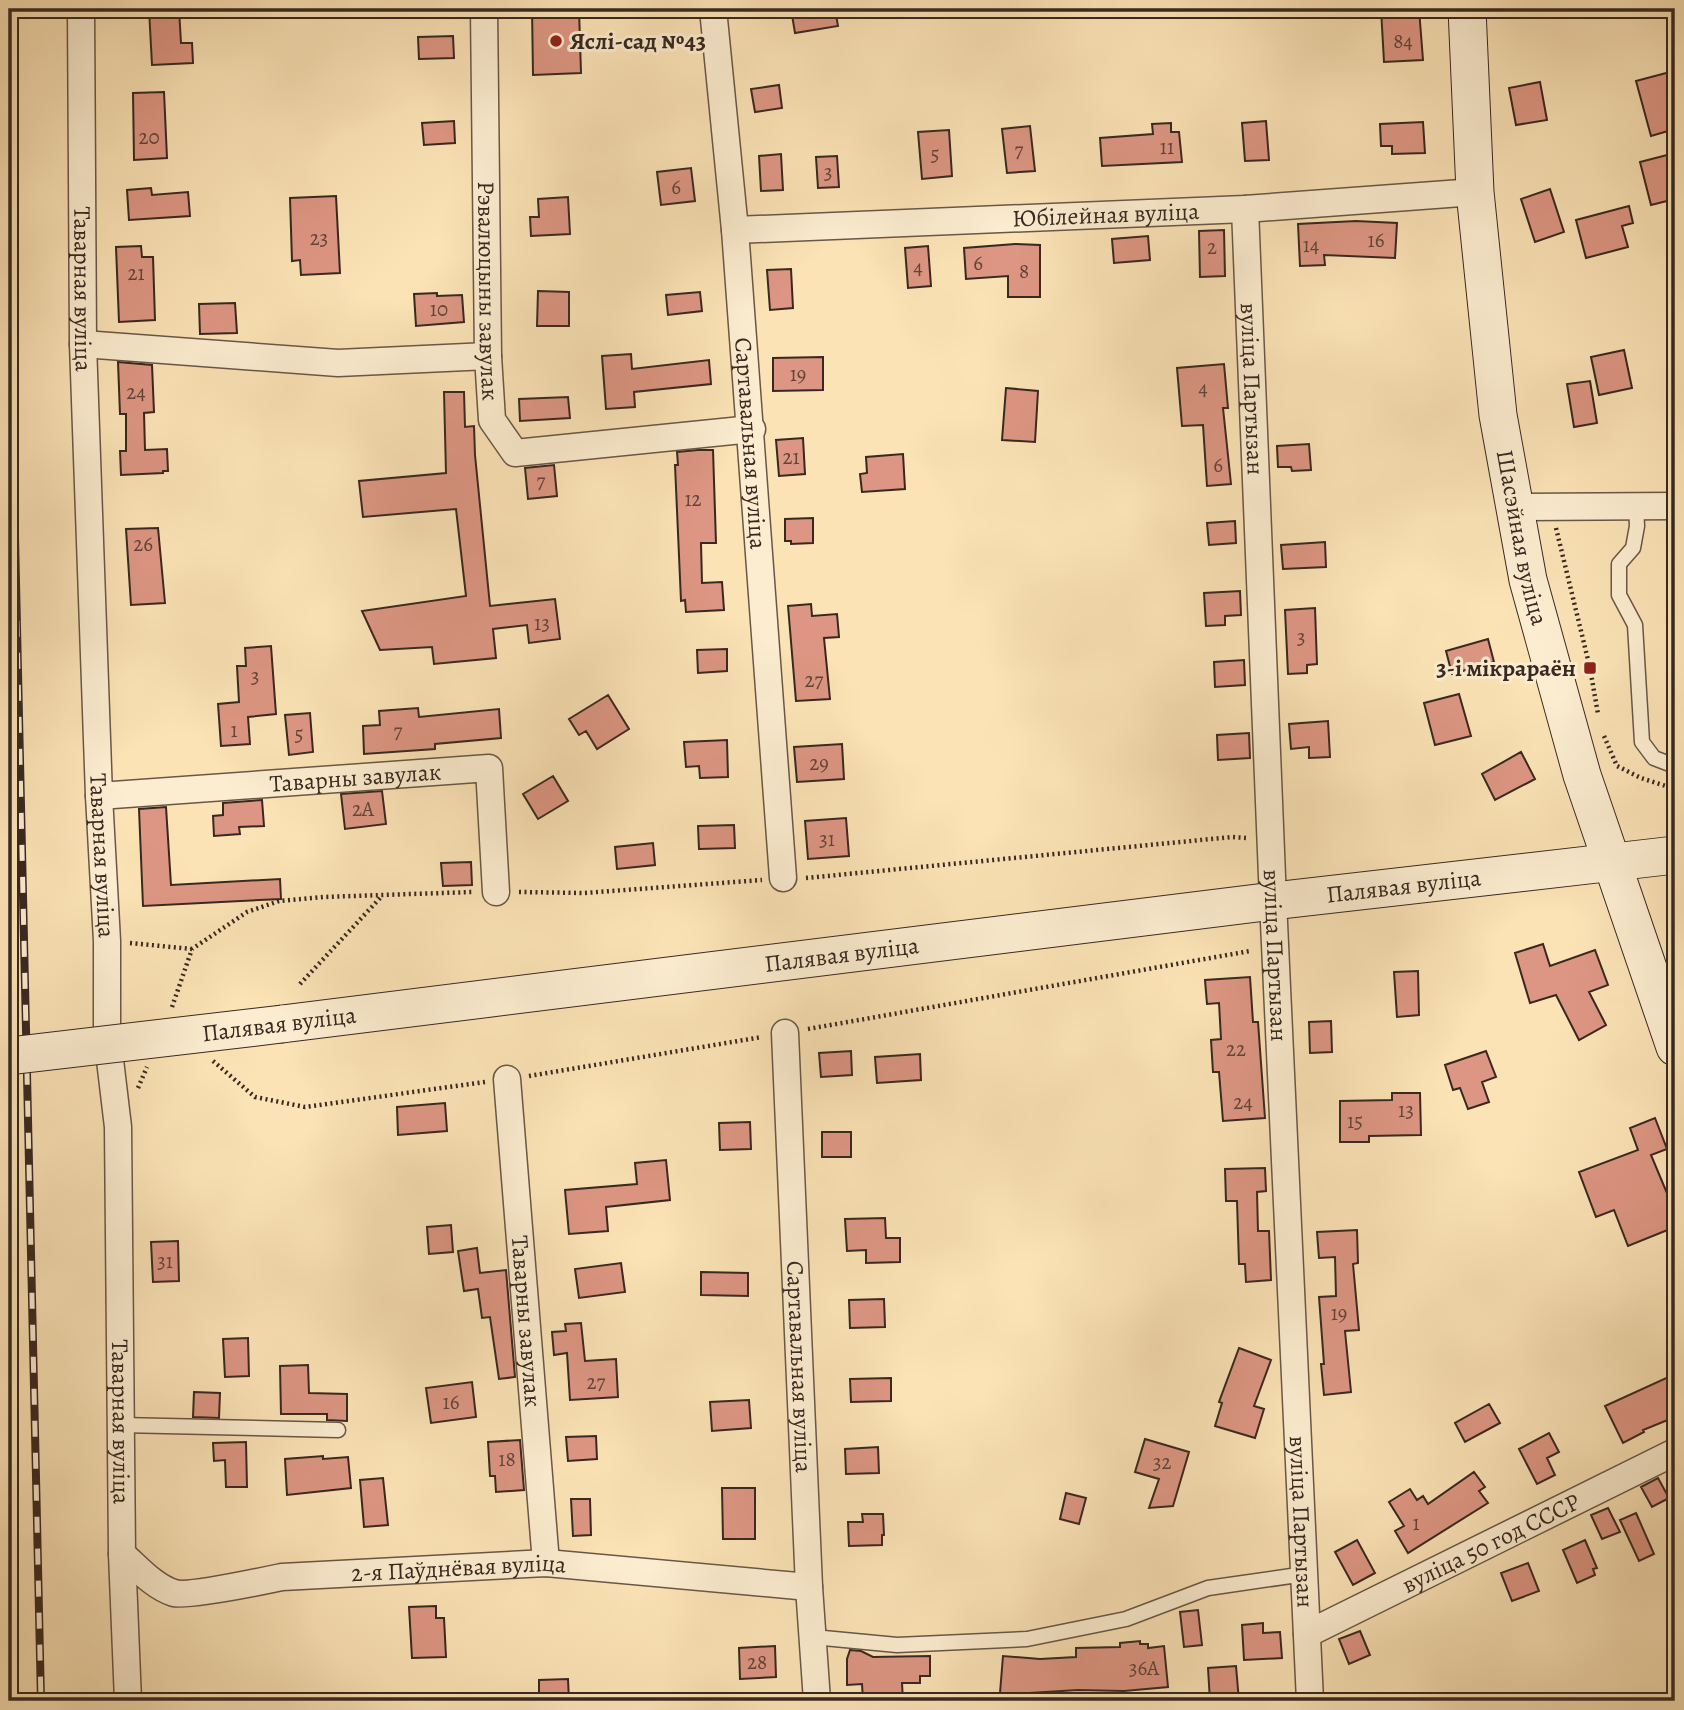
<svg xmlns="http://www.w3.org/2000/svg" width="1684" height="1710" font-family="Alegreya,serif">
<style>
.building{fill:#dd9683;stroke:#382821;stroke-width:2}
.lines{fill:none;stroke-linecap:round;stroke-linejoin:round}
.lane-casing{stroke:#695746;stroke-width:17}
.street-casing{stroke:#695746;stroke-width:29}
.secondary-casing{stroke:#382821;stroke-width:39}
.path{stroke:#382821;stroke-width:4.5;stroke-dasharray:2 3.5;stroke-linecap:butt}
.lane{stroke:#fcedd0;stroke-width:14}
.street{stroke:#fcedd0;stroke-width:26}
.secondary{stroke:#fcedd0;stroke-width:37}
.rail-casing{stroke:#382821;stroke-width:8}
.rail{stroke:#fcedd0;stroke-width:5;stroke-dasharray:16;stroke-linecap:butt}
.secondary-bridge-casing{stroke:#382821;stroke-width:39;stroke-linecap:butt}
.secondary-bridge{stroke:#fcedd0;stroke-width:37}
.poi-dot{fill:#8f2418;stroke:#fcedd0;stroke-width:2.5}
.labels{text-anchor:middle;stroke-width:6;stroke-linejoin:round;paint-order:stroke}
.number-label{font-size:21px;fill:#61443a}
.poi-label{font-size:24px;font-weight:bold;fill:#382821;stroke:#fcedd0;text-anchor:start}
.street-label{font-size:24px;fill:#382821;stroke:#fcedd0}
</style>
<rect width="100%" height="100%" fill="#fbe3b6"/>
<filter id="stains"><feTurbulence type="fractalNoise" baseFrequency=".00286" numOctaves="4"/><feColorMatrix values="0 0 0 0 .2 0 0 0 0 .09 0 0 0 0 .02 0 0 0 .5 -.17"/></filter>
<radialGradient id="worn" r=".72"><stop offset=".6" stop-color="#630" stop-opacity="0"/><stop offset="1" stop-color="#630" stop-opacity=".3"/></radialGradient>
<!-- building -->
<path class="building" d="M149,9H179L181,43H192L193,63L152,65Z
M532,9H579L581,73L533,75Z
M791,9H835L838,26L795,33Z
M1381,9H1419L1423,60L1384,62Z
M453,36L454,58L419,59L418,37Z
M1670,72L1675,92V129L1651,136L1636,81Z
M1540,82L1547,120L1516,125L1509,88Z
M779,85L782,108L755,112L751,89Z
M164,92L167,158L134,160L133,93Z
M454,121L455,143L424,145L422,123Z
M1266,121L1269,160L1245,161L1242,123Z
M1423,122L1425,153L1392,154V146H1381L1380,124Z
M1171,123V132H1179L1182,162L1102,166L1100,138L1153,134L1152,124Z
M1030,126L1035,171L1007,173L1002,129Z
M949,130L952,176L922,179L918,132Z
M781,154L783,190L761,191L759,156Z
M1671,154L1675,172V199L1651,205L1640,162Z
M837,156L839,187L818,188L816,157Z
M691,168L695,201L661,205L657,172Z
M151,188L152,195L188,192L190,216L129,220L127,190Z
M1550,189L1564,232L1535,242L1521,199Z
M336,196L340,273L301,275L300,260L292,261L290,198Z
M568,197L570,234L531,236L530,217H539L538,199Z
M1629,206L1633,223L1622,226L1628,247L1586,258L1576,220Z
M1356,221L1397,223L1395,258L1324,255L1325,265L1300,266L1298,224Z
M1224,230L1225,276L1200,277L1199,231Z
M1148,236L1150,260L1114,263L1112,239Z
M1015,244L1040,245V297H1008V276L966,279L964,248Z
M141,246L142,257H153L155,320L119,322L116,247Z
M928,246L931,286L908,288L905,248Z
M791,269L793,308L770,310L767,270Z
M538,291L569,292V326H537Z
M700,292L702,311L668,315L666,295Z
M437,293V296L462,295L464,322L416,326L414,294Z
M235,303L237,333L200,334L199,304Z
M1624,350L1632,388L1599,395L1591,357Z
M631,354L632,369L709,360L711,384L634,392L635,407L606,409L602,356Z
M823,357V390L773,391V358Z
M118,362L152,365L154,412L144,413L145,450L167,449L168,471H163V473L121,475L120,451H126V414H120Z
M1224,364L1228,408H1223L1231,484L1207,486L1203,425L1182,426L1177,368Z
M1590,381L1597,423L1574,427L1567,384Z
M1006,388L1038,391L1035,442L1002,440Z
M444,392H464L465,427L474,426L475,455L490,606L555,599L560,639L529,643L527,625L493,629L496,658L434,664L432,647L380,650L362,611L466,596L456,509L363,517L359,481L446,473Z
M568,397L570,418L520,421L519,399Z
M803,438L805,474L779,476L776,440Z
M1309,444L1311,470L1292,471L1291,467H1278L1277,446Z
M698,450H713L716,543H701L702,583L722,582L724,610L686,612L685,600L681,601L675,465H678L677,452Z
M903,454L905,489L862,492L860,474L867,473L866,457Z
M554,465L557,496L528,499L525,468Z
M813,518V543L791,544V541H785V519Z
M1235,521L1236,543L1209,545L1207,523Z
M158,528L165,603L131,605L126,529Z
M1325,542L1326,567L1283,569L1281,545Z
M1240,591L1241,615L1225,616V625L1206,626L1204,593Z
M811,604L812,616L837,614L839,637L824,638L830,699L796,701L788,606Z
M1315,608L1317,664L1307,665V673L1288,674L1285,610Z
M1488,639L1494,662L1452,674L1446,651Z
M271,646L276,714L248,717L250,744L221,746L218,704L239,702L237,666H246L245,648Z
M727,649V671L698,673L697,650Z
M1244,660L1245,685L1215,687L1214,662Z
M1459,694L1471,736L1435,745L1424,703Z
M608,695L629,729L597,749L586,731L579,735L569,719Z
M418,708L419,717L499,709L501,738L435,744V749L364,754L363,726L380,725L379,711Z
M310,713L313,752L289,755L285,715Z
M1328,721L1330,757L1309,758V747L1291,749L1289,724Z
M1249,733L1250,758L1218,760L1217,735Z
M727,740L728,777L700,778L699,766L686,767L684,742Z
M842,744L844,779L797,782L794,747Z
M1521,752L1535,779L1495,800L1482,774Z
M553,776L568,801L538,819L523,794Z
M382,791L386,824L345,829L341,794Z
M262,800L264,826L239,827L240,834L214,836L213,816L223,815V803Z
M166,807L171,885L280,879L281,899L143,906L139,809Z
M846,818L849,856L808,859L805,821Z
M734,825L735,848L699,849L698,826Z
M653,843L655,865L617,869L615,847Z
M471,862L472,885L443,886L441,863Z
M1543,944L1550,966L1595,950L1608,985L1589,992L1606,1025L1579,1040L1556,995L1530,1003L1515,953Z
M1418,971L1419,1015L1397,1017L1394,972Z
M1250,977L1253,1022H1258L1265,1118L1223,1121L1219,1072H1213L1211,1040L1221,1039L1219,1003L1207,1004L1205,980Z
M1331,1021L1332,1052L1310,1053L1309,1022Z
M851,1051L852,1075L821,1077L819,1053Z
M1486,1051L1496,1077L1482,1082L1489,1102L1468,1109L1460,1088L1453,1090L1445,1065Z
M920,1054L921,1080L877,1083L875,1057Z
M1392,1093H1420L1421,1135L1369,1136V1142H1340V1101L1392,1100Z
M445,1103L447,1131L398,1135L397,1107Z
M1655,1118L1667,1149L1651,1155L1669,1198L1675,1196V1227L1628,1246L1614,1210L1596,1217L1579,1172L1638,1150L1630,1128Z
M750,1122L751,1149L720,1150L719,1123Z
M822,1132H851V1157H822Z
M666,1160L670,1200L606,1207L608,1231L569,1234L565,1190L637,1184L635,1163Z
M1265,1168L1266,1191L1257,1192L1258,1231H1269L1271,1280L1246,1282L1245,1264H1239L1237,1201H1226L1225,1169Z
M885,1218L886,1238H900V1262L866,1263V1250L847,1251L845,1219Z
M451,1225L453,1252L429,1254L427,1227Z
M1357,1230L1358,1263L1353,1264L1359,1330L1345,1331L1351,1392L1324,1395L1321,1364H1324L1319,1297L1336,1296L1335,1257L1319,1258L1317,1232Z
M178,1241L179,1281L153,1282L151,1242Z
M477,1248L480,1273L506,1270L515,1377L499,1379L490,1317L482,1318L478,1289L464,1291L458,1251Z
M621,1263L625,1292L579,1298L575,1269Z
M701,1272L748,1273V1296L701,1295Z
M884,1299L885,1327L850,1328L849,1300Z
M581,1323L585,1361L616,1359L618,1397L570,1400L567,1353L554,1355L552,1332L566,1331L565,1324Z
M248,1338L249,1376L225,1377L223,1339Z
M1239,1348L1271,1360L1254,1406L1264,1409L1255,1438L1215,1426L1222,1403L1219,1402Z
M308,1365L309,1393L347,1394V1421L327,1420V1414H281L280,1366Z
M1675,1374V1417L1643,1430L1644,1432L1623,1443L1605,1406Z
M891,1378V1401L851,1402L850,1379Z
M472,1382L476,1417L431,1423L426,1388Z
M194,1392L220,1393L219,1418L193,1417Z
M749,1400L751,1428L712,1431L710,1402Z
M1489,1404L1500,1423L1465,1442L1455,1423Z
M1549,1433L1559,1452L1547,1458L1555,1475L1537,1484L1519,1449Z
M596,1436L597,1459L568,1461L566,1437Z
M1145,1439L1189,1452L1173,1506L1149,1508L1159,1479L1135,1472Z
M520,1440L524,1490L496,1492L495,1476H490L488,1442Z
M246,1442L247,1487H226L225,1460L214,1461L213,1443Z
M878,1447L879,1473L846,1474L845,1449Z
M323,1456V1459L348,1457L351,1488L287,1495L285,1459Z
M1474,1472L1485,1487L1479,1491L1488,1503L1408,1553L1395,1531L1404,1526L1389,1502L1410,1489L1417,1500L1423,1496L1428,1504Z
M383,1478L388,1525L364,1527L360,1480Z
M1658,1478L1669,1498L1652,1507L1641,1487Z
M722,1488H755V1539H723Z
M1066,1493L1086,1498L1079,1524L1060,1519Z
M571,1499H590L591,1535L573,1536Z
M1608,1508L1620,1532L1602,1539L1591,1515Z
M1636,1513L1654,1554L1639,1561L1620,1520Z
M862,1514H883L884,1535H882V1545L849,1546L848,1522H863Z
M1357,1540L1375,1573L1353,1585L1335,1552Z
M1585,1540L1597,1568L1593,1569L1595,1575L1577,1583L1563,1550Z
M1528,1563L1539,1591L1512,1601L1501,1573Z
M436,1606V1618H444L446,1657L412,1658L409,1607Z
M1198,1610L1202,1645L1184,1647L1180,1612Z
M1263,1623V1633L1280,1632L1282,1658L1244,1660L1242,1625Z
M1360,1631L1370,1655L1349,1664L1339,1639Z
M1140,1641V1644H1148V1648L1164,1646L1168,1687L1124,1691L1078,1690L1030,1693V1695L1000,1693L1003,1656L1040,1659L1076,1657V1648L1120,1647V1643Z
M775,1646L776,1677L740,1679L739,1648Z
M850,1650L861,1651L873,1657L930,1656V1676H920V1683H902L903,1701H863L862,1684L847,1685V1659Z
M1236,1666L1239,1701H1210L1208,1668Z
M568,1679L569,1701H539V1680Z"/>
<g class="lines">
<!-- lane casing -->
<g class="lane-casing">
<path id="lane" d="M1636,506L1637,526L1633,548L1619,564V595L1635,625L1642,742L1654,758L1675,766
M120,1425L338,1430
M813,1637L897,1645L1027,1639L1126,1619L1208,1588L1305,1574"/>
</g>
<!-- street casing -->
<g class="street-casing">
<g id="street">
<path id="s1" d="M81,9L83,344L99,796L107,941V1035L118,1127L122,1554L128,1701"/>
<path id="s2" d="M484,9L488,356L492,420L515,453L752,429"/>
<path id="s3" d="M713,9L735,230L783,878"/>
<path id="s4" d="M1245,209L1273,901L1310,1701"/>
<path id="s5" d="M735,230L1245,209L1475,192"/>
<path d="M83,344L338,363L488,356"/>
<path d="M1514,507L1675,506"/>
<path id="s6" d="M99,796L489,768L496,892"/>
<path id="s7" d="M785,1033L809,1587L817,1701"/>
<path id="s8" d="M507,1079L546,1563"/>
<path id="s9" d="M122,1554C137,1567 154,1587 174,1593C188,1597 263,1581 282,1577L546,1563L809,1587"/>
<path id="s10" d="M1307,1634L1675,1452"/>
</g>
</g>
<!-- secondary casing -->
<g class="secondary-casing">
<g id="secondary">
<path id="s11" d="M1467,9L1475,192L1498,415L1528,580L1582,775L1675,1047"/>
<path id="s12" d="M282,1024L1273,901L1675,855"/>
</g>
</g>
<!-- path -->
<path class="path" d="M1556,528L1590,668L1598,714
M1604,736L1617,766L1641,778L1675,789
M806,878L1232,837L1246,838
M519,892L584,893L762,880
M130,943L192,949
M300,984L382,896
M172,1007L192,949L247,912L279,901L323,897L472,892
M808,1029L1250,951
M213,1061L255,1097L305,1107L485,1082
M529,1076L762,1037
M138,1088L147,1067"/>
<!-- lane -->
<use href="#lane" class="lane"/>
<!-- street -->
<use href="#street" class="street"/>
<!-- secondary -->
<use href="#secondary" class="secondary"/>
<!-- rail casing -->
<g class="rail-casing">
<path id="rail" d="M9,269L41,1701"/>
</g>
<!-- rail -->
<use href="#rail" class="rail"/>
<!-- secondary-bridge casing -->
<g class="secondary-bridge-casing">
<path id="secondary-bridge" d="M9,1056L282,1024"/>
</g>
<!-- secondary-bridge -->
<use href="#secondary-bridge" class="secondary-bridge"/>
</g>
<!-- markers -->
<g class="poi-dot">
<circle cx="556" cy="41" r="7"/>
<rect x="1583" y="661" width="14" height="14" rx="3.5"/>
</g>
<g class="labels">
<!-- number labels -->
<g class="number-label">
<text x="1403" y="48">84</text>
<text x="149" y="144">20</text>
<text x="1167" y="154">11</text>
<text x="1019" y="157">7</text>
<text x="935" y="161">5</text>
<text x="828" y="179">3</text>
<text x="676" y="194">6</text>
<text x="319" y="245">23</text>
<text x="1376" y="247">16</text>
<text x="1311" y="252">14</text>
<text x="1212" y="254">2</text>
<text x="978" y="270">6</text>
<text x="918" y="274">4</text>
<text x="1024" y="278">8</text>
<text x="136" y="280">21</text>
<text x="439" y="316">10</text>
<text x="798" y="381">19</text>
<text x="1203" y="395">4</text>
<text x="136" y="399">24</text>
<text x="791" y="464">21</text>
<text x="1218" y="472">6</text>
<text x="541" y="488">7</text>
<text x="693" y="506">12</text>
<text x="143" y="551">26</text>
<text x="542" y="630">13</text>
<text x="1301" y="644">3</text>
<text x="255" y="683">3</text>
<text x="814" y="687">27</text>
<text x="234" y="737">1</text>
<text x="398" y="738">7</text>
<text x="299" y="741">5</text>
<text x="819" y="770">29</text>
<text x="363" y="816">2А</text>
<text x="827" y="846">31</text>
<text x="1236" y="1056">22</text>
<text x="1243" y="1109">24</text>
<text x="1406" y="1117">13</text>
<text x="1355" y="1128">15</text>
<text x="165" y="1268">31</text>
<text x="1339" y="1320">19</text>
<text x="596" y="1389">27</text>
<text x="451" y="1409">16</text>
<text x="507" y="1466">18</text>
<text x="1162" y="1469">32</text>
<text x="1416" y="1530">1</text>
<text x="757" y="1669">28</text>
<text x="1144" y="1675">36А</text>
</g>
<!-- poi labels -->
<g class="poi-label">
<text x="570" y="49">Яслі-сад №43</text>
<text x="1576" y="676" text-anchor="end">3-і мікрараён</text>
</g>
<!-- street labels -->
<g class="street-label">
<text dy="8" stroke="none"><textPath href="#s5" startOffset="371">Юбілейная вуліца</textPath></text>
<text dy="8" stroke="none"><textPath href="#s1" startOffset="280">Таварная вуліца</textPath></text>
<text dy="8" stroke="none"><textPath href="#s2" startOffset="282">Рэвалюцыны завулак</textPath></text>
<text dy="8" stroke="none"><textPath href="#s4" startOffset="180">вуліца Партызан</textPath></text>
<text dy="8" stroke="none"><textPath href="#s3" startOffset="436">Сартавальная вуліца</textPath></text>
<text dy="8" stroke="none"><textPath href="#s11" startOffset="532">Шасэйная вуліца</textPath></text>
<text dy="8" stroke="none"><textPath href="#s6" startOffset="257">Таварны завулак</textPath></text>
<text dy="8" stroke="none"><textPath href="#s1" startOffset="847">Таварная вуліца</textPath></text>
<text dy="8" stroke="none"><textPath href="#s12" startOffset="1130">Палявая вуліца</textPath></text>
<text dy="8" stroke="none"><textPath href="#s12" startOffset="564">Палявая вуліца</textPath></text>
<text dy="8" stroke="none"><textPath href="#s4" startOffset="747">вуліца Партызан</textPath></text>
<text transform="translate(279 1024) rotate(-7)" y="8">Палявая вуліца</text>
<text dy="8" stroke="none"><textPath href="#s8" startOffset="243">Таварны завулак</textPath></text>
<text dy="8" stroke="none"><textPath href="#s7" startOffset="334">Сартавальная вуліца</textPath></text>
<text dy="8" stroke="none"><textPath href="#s1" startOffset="1414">Таварная вуліца</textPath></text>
<text dy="8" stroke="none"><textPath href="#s4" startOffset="1314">вуліца Партызан</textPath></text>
<text dy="8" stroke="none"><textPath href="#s10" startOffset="205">вуліца 50 год СССР</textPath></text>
<text dy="8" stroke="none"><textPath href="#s9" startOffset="352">2-я Паўднёвая вуліца</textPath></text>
</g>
</g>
<!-- margin -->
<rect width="1684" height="1710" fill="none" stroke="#fbe3b6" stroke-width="35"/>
<rect x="10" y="10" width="1663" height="1689" fill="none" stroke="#382821" stroke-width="3.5"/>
<rect x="18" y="18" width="1649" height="1675" fill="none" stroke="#382821" stroke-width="2"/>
<rect width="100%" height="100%" filter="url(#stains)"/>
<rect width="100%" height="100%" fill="url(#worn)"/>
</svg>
